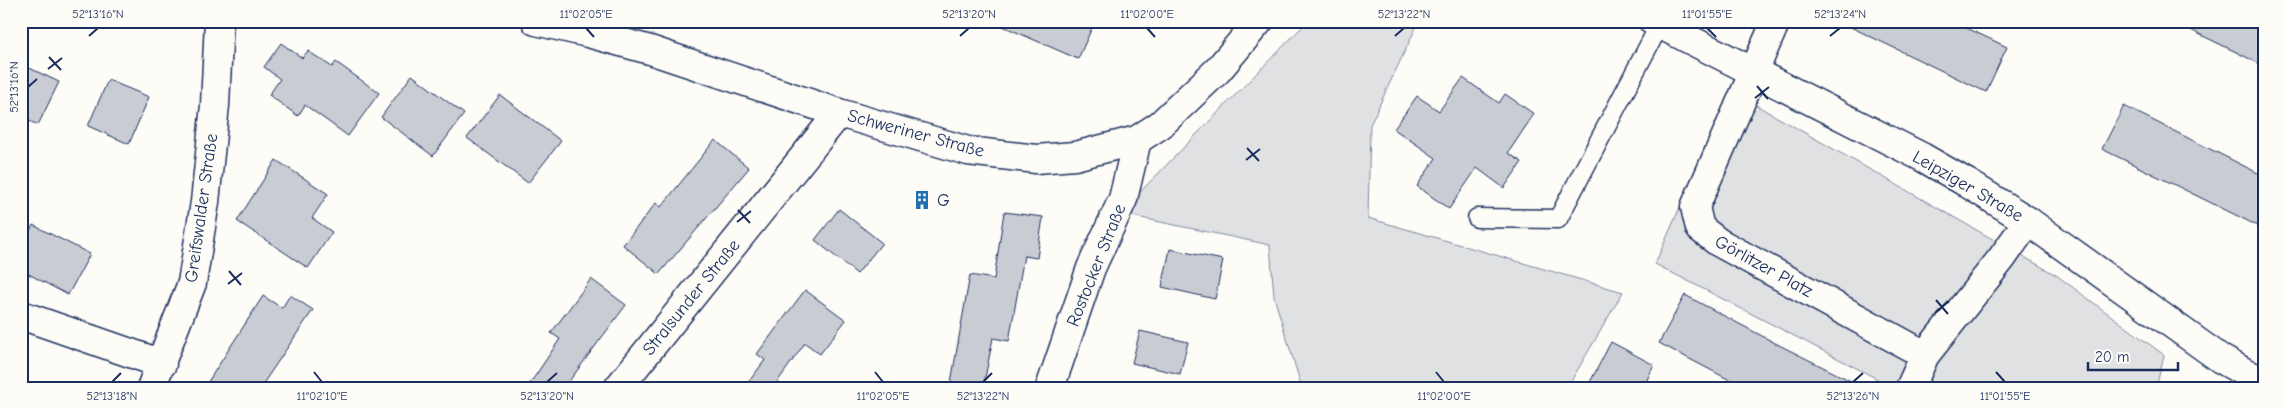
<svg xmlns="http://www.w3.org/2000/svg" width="2285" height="409" font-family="'Comic Neue',sans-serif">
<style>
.green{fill:#e0e1e3;stroke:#7e88a0}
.building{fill:#c9ccd3;stroke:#1b2f5e}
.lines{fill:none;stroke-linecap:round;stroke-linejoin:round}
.lane-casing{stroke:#1b2f5e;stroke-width:21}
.street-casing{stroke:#1b2f5e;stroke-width:31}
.secondary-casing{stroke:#1b2f5e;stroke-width:31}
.lane{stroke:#fdfcf7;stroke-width:18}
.street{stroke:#fdfcf7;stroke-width:28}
.secondary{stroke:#fdfcf7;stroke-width:28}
.ticks{fill:none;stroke:#1b2f5e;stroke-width:2}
.labels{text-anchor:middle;stroke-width:4;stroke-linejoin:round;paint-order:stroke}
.street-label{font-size:18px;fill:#1b2f5e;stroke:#fdfcf7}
.poi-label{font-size:18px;fill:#1b2f5e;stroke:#fdfcf7;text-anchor:start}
.neatline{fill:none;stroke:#1b2f5e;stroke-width:2}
.ticks-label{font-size:12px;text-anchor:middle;fill:#1b2f5e}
</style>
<rect width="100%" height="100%" fill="#fdfcf7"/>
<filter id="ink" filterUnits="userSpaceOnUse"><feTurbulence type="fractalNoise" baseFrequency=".02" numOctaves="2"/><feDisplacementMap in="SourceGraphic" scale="10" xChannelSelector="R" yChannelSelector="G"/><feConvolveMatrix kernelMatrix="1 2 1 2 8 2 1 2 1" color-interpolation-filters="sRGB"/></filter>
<g filter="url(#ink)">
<!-- green -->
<path class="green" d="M1308,21H1419L1370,125L1368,218L1623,292L1567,388H1302L1274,297L1270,245L1127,215L1139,193Z
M1731,91L2056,275L2164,355L2156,388H1895L1655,264Z"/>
<!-- building -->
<path class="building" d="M991,21H1095L1078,59Z
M1838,21H1952L2007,47L1986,92Z
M2172,21H2264V66L2234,51Z
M281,43L302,58L308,51L332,67L336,62L379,93L348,136L305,105L298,116L269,95L280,79L264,67Z
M21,64L59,82L38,125L21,117Z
M412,75L464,114L433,156L381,117Z
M1463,78L1499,103L1505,94L1534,114L1508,153L1522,162L1504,188L1477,168L1449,209L1417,186L1436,158L1394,129L1417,96L1439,111Z
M108,80L149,97L129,144L88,126Z
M500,95L561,141L528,183L467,138Z
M2124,106L2264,176V229L2102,149Z
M715,140L749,168L659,274L623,245L656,203L661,207Z
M276,160L328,194L312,218L332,232L308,268L237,221Z
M839,209L882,243L857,274L815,240Z
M1004,212L1043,217L1037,258L1024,256L1009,341L993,338L983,388H950L970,275L994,279Z
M33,225L90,254L68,295L21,270V248Z
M1170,249L1223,260L1215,299L1162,287Z
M591,279L626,305L564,388H527L560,339L551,333Z
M805,290L846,320L820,354L805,343L773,388H744L765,360L757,354Z
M290,295L313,310L260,388H204L263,296L282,308Z
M1685,295L1777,344L1865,388H1745L1659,343Z
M1140,331L1188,342L1180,374L1132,363Z
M1611,342L1654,365L1643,388H1587Z"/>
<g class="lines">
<!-- lane casing -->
<g class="lane-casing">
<path id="lane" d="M1477,218L1558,219L1660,24"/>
</g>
<!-- street casing -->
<g class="street-casing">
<path id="street" d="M536,21L588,33L650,50L839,113L968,151L1036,159L1075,156L1137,140L1160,125L1218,70L1259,21
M1776,21L1695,207L1700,228L1718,242L1925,355
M21,315L162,364
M151,388L192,283L205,202L215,105L219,21
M618,388L839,113
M1050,388L1091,268L1123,199L1137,140
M1910,388L1925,355L2002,258L2028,221"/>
</g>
<!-- secondary casing -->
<g class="secondary-casing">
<path id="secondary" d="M1653,21L1922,157L1967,183L2028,221L2221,359L2264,383"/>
</g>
<!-- lane -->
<use href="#lane" class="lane"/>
<!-- street -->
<use href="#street" class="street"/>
<!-- secondary -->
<use href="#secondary" class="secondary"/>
</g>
</g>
<!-- ticks -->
<path class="ticks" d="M586,28L594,37M1147,28L1155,37M1707,28L1716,37M89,36L98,28M960,36L969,28M1395,36L1404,28M1830,36L1840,28M49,57L61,70M48,69L62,58M1757,86L1768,99M28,87L37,79M1755,98L1769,87M1247,148L1259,161M1246,160L1260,149M738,210L750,223M737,222L751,211M229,271L241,285M228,284L242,273M1936,300L1948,314M1935,313L1949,301M314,372L322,382M875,372L883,382M1436,372L1444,382M1996,372L2005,382M112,382L121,373M547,382L557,373M983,382L992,373M1853,382L1863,373"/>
<!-- icons -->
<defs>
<g id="building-bare" transform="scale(1.5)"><path d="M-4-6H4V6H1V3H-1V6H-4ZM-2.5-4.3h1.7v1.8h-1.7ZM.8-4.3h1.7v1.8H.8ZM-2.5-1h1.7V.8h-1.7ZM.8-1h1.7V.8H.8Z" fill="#1f6fb2" stroke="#fdfcf7" stroke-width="2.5" paint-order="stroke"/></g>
</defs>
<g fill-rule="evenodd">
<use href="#building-bare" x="922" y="200"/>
</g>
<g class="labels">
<!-- street labels -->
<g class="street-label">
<text transform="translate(916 133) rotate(15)" y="6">Schweriner Straße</text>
<text transform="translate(1968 186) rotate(30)" y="6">Leipziger Straße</text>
<text transform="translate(201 208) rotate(-82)" y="6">Greifswalder Straße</text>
<text transform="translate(1096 265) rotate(-68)" y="6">Rostocker Straße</text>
<text transform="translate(1764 266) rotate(29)" y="6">Görlitzer Platz</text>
<text transform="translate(691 297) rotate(-51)" y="6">Stralsunder Straße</text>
</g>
<!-- poi labels -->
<g class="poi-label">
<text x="937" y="206">G</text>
</g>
</g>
<!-- margin -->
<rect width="2285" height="409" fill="none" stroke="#fdfcf7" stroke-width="55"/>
<!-- scale -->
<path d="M2088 362v8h90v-8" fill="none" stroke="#1b2f5e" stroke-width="2.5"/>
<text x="2095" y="362" font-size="15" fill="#1b2f5e" stroke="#fdfcf7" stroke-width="4" paint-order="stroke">20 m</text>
<rect x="28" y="28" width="2230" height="354" class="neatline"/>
<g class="ticks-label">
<text x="98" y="18">52°13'16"N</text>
<text x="586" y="18">11°02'05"E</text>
<text x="969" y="18">52°13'20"N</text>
<text x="1147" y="18">11°02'00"E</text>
<text x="1404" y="18">52°13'22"N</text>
<text x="1707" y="18">11°01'55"E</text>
<text x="1840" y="18">52°13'24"N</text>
<text transform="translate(14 87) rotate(-90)" y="4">52°13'16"N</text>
<text x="112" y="400">52°13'18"N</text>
<text x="322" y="400">11°02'10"E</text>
<text x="547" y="400">52°13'20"N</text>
<text x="883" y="400">11°02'05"E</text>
<text x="983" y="400">52°13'22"N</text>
<text x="1444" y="400">11°02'00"E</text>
<text x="1853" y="400">52°13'26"N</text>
<text x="2005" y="400">11°01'55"E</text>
</g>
</svg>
